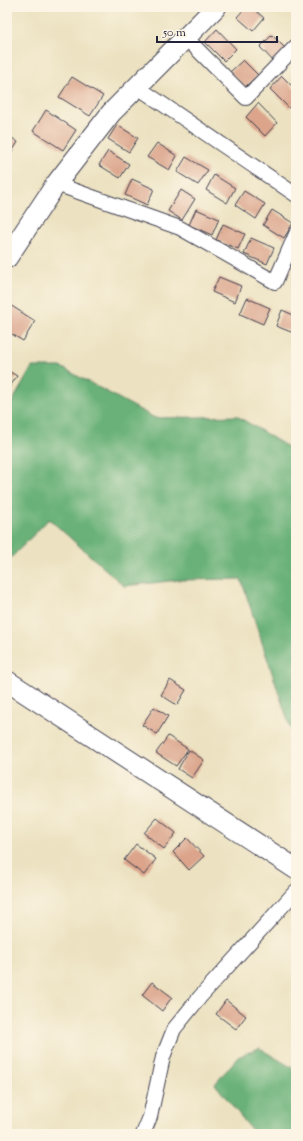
<svg xmlns="http://www.w3.org/2000/svg" width="303" height="1141" viewBox="0 0 303 1141" font-family="'Sorts Mill Goudy',serif">
<rect width="100%" height="100%" fill="#fcf5e5"/>
<filter id="ink" filterUnits="userSpaceOnUse"><feTurbulence type="fractalNoise" baseFrequency=".025" numOctaves="2"/><feDisplacementMap in="SourceGraphic" scale="8" xChannelSelector="R" yChannelSelector="G"/><feConvolveMatrix kernelMatrix="1 2 1 2 8 2 1 2 1" color-interpolation-filters="sRGB"/></filter>
<filter id="wash" filterUnits="userSpaceOnUse"><feTurbulence type="fractalNoise" baseFrequency=".012" numOctaves="4" result="noise"/><feDisplacementMap in="SourceGraphic" scale="16" xChannelSelector="R" yChannelSelector="G"/><feGaussianBlur stdDeviation="0.9" result="paint"/><feColorMatrix in="noise" values="0 0 0 0 0 0 0 0 0 0 0 0 0 0 0 0 0 1.4 0 .05"/><feComposite in="paint" operator="in"/></filter>
<g filter="url(#wash)">
<rect width="100%" height="100%" fill="#ece2c1"/>
<path fill="#69b178" stroke="#466a5a" d="M32,367H61L155,418L237,416L296,452V745L241,579L179,580L124,586L49,519L7,562V411Z
M259,1048L296,1070V1134H255L215,1084L238,1057Z"/>
<g id="blocks">
<path fill="#dba48b" d="M246,7H252L264,18L253,31L237,17Z
M217,29L236,49L224,61L205,42Z
M272,35L287,50L274,62L260,47Z
M243,60L258,75L245,87L230,72Z
M282,76L296,90V101L289,108L270,89Z
M72,77L103,96L90,116L59,97Z
M258,103L277,123L265,136L246,117Z
M46,110L76,130L63,150L33,131Z
M117,125L138,138L129,152L108,139Z
M7,135L18,142L7,160Z
M157,143L177,156L169,170L147,157Z
M108,151L129,164L120,178L99,165Z
M186,157L208,170L198,185L177,172Z
M214,175L235,188L227,203L206,190Z
M132,179L154,189L147,205L125,195Z
M181,190L195,199L182,220L168,211Z
M244,191L265,204L256,219L235,205Z
M196,209L219,219L212,235L189,225Z
M272,210L293,223L284,238L263,225Z
M223,224L245,234L238,249L216,240Z
M251,238L274,248L267,264L244,254Z
M296,274V285L292,283Z
M219,277L241,286L235,302L212,292Z
M247,298L270,308L263,324L240,314Z
M7,303L35,321L23,341L7,331Z
M282,310L296,316V334L276,326Z
M7,370L17,376L7,391Z
M170,680L186,690L177,705L161,695Z
M154,707L168,716L157,734L142,725Z
M168,736L188,749L176,766L156,753Z
M189,750L204,760L192,778L178,769Z
M157,818L176,833L164,849L144,833Z
M187,838L204,856L189,870L173,852Z
M136,844L156,859L144,875L124,860Z
M152,982L172,997L162,1011L142,995Z
M226,1000L246,1016L236,1029L216,1014Z"/>
</g>
</g>
<g filter="url(#ink)">
<use href="#blocks" fill-opacity="0" stroke="#403f4f" stroke-width="1"/>
<g fill="none" stroke-linecap="round" stroke-linejoin="round">
<defs>
<path id="street" d="M186,38L246,98L296,46
M136,86L296,195
M56,184L180,228L275,282L296,234
M143,1134L150,1117L163,1057L174,1029L200,997L296,891"/>
<path id="secondary" d="M7,258L56,184L111,113L216,7
M7,681L296,869"/>
</defs>
<use href="#street" stroke="#403f4f" stroke-width="16"/>
<use href="#secondary" stroke="#403f4f" stroke-width="22"/>
<use href="#street" stroke="#fff" stroke-width="14"/>
<use href="#secondary" stroke="#fff" stroke-width="20"/>
</g>
</g>
<rect width="303" height="1141" fill="none" stroke="#fcf5e5" stroke-width="24"/>
<path d="M157 36v6h120v-6" fill="none" stroke="#22223b" stroke-width="2"/>
<text x="163" y="36" font-size="12" fill="#22223b" stroke="#fcf5e5" stroke-width="3" paint-order="stroke">50 m</text>
</svg>
